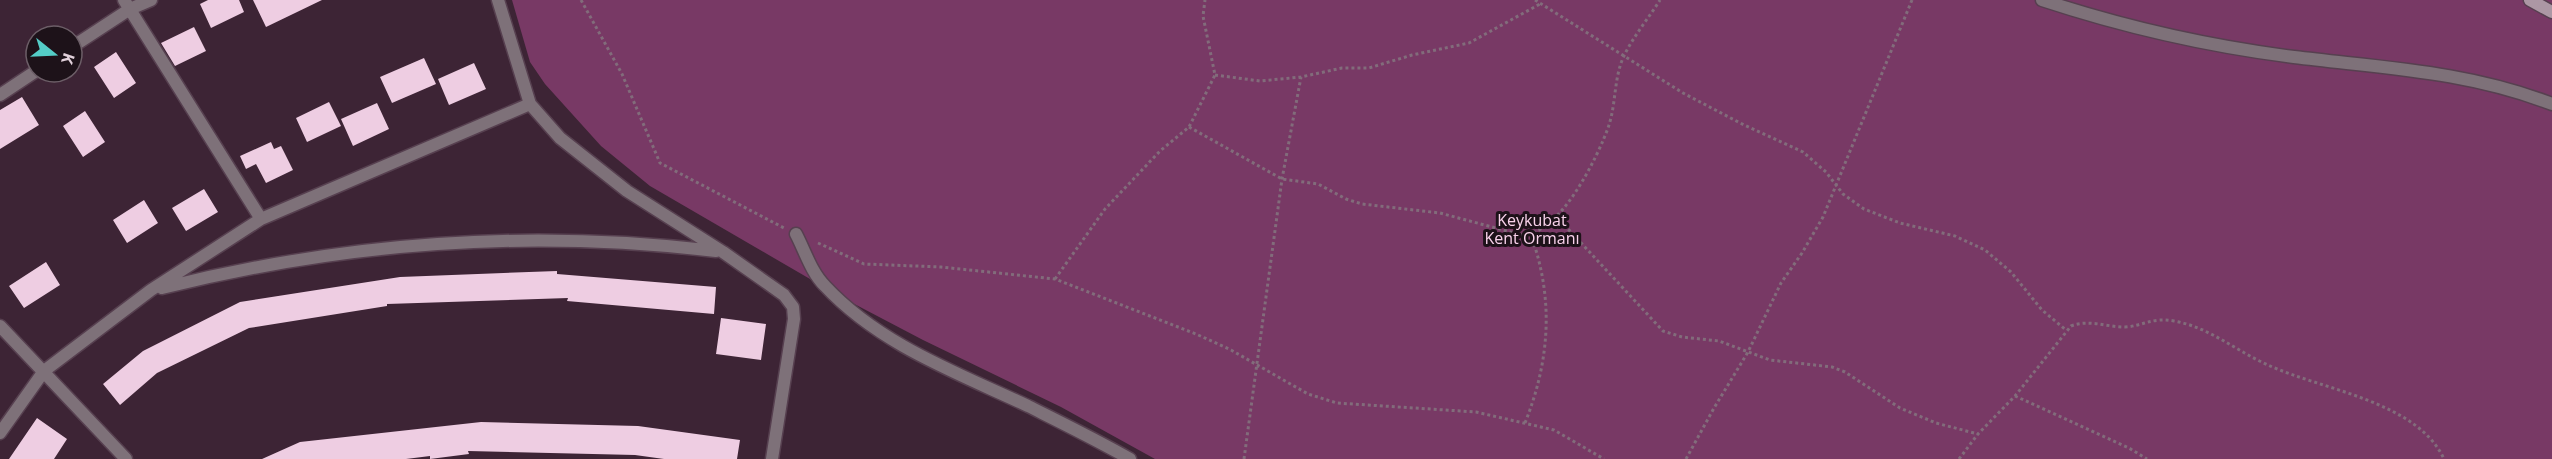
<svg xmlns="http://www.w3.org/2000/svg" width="2552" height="459" viewBox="0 0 2552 459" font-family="'Open Sans',sans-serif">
<rect width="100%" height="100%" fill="#3d2435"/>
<path fill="#783965" d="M512,0H2552V459H1155L1061,407L923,340L841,297L650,186L601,146L545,84L530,62Z"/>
<path fill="#eecde2" d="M208,0H239L244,12L211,28L200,4Z
M253,0H322L266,27Z
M194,27L206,51L175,66L161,43Z
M116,52L136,83L114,98L94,67Z
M424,58L436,84L392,103L380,77Z
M474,63L486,89L449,105L438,79Z
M22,97L39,125L0,149V110Z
M329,102L341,126L307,142L296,118Z
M377,103L389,129L353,146L341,119Z
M85,111L105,142L83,157L63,126Z
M271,142L274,149L281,146L293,170L266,183L256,164L246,169L240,156Z
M204,189L218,212L186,231L172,208Z
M144,200L158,223L127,243L113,220Z
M46,262L60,285L24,308L9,286Z
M557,271V274L716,287L714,314L567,301L568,298L387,304V306L249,328L157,373L120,405L103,384L143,351L240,302L400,277Z
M721,318L766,324L761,360L716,354Z
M37,418L67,439L54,459H9Z
M481,422L638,426L740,440L737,459H664L635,455L468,451L469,454L430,459V456L406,459H262L300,442Z"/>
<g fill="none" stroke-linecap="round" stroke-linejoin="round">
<defs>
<path id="street" d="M124,0L261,219
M498,0L530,104L560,138L627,191L723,252L784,295L793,307L794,319L772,459
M2042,0C2124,27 2207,46 2294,57C2383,68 2467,71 2552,104
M72,47L130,9L151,0
M0,95L36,71
M796,234C805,251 811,272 825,286C880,345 958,373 1028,406C1062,423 1097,440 1130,459
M162,288C347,242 527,229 716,251
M0,326L126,459
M0,433L44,371L151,290L261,219L530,104"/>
<path id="secondary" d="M2530,0L2552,12"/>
</defs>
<use href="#street" stroke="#574050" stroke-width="15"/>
<use href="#secondary" stroke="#574050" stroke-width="15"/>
<path stroke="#826c7b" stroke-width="3" stroke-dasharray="3 3" stroke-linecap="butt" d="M581,0L622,74L660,163L784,228
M1535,0L1683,93L1744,125L1803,152L1826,172L1843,194L1864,209L1900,223L1955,236L1985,250L2011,272L2042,310L2066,330
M1215,75L1260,81L1301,77L1342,68H1369L1412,55L1469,43L1540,4
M1189,127L1282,179L1318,184L1346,199L1362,204L1440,213L1518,234C1557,242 1599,155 1609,125C1616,103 1614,79 1623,58C1632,38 1648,19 1660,0
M1556,216L1663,331L1682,337L1719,341L1770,360L1832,367L1845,372L1900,408L1936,423L1978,434
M818,243L864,264L941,267L1055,279L1196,334L1231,350L1308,394L1337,403L1476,412L1554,430L1604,459
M1055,279L1105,209L1160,151L1189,127L1215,75L1203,16L1205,0
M2015,396L2129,448L2147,459
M1525,423C1550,360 1554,299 1531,235
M1244,459L1282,179L1301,77
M1686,459L1714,408L1748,352L1781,283L1802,253L1823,217L1912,0
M1959,459L1978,434L2015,396L2071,326C2089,319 2106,327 2125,327C2143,326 2152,317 2174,321C2209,327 2236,351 2268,365C2322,390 2417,401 2444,459"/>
<use href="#street" stroke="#7e7179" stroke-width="12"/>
<use href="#secondary" stroke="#ac97a4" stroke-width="12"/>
</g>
<g text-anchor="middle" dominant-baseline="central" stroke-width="6" stroke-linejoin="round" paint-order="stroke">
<g font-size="16" fill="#f9d2eb" stroke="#1d1219">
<text x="1532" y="220">Keykubat<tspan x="1532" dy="18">Kent Ormanı</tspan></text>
</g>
</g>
<g transform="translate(54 54) rotate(108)"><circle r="28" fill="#1d1219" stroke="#6c5e67" stroke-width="1.5"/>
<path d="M0-4.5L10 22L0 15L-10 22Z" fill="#54cdc7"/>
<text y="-9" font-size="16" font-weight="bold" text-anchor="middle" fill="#e2d1db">K</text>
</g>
</svg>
